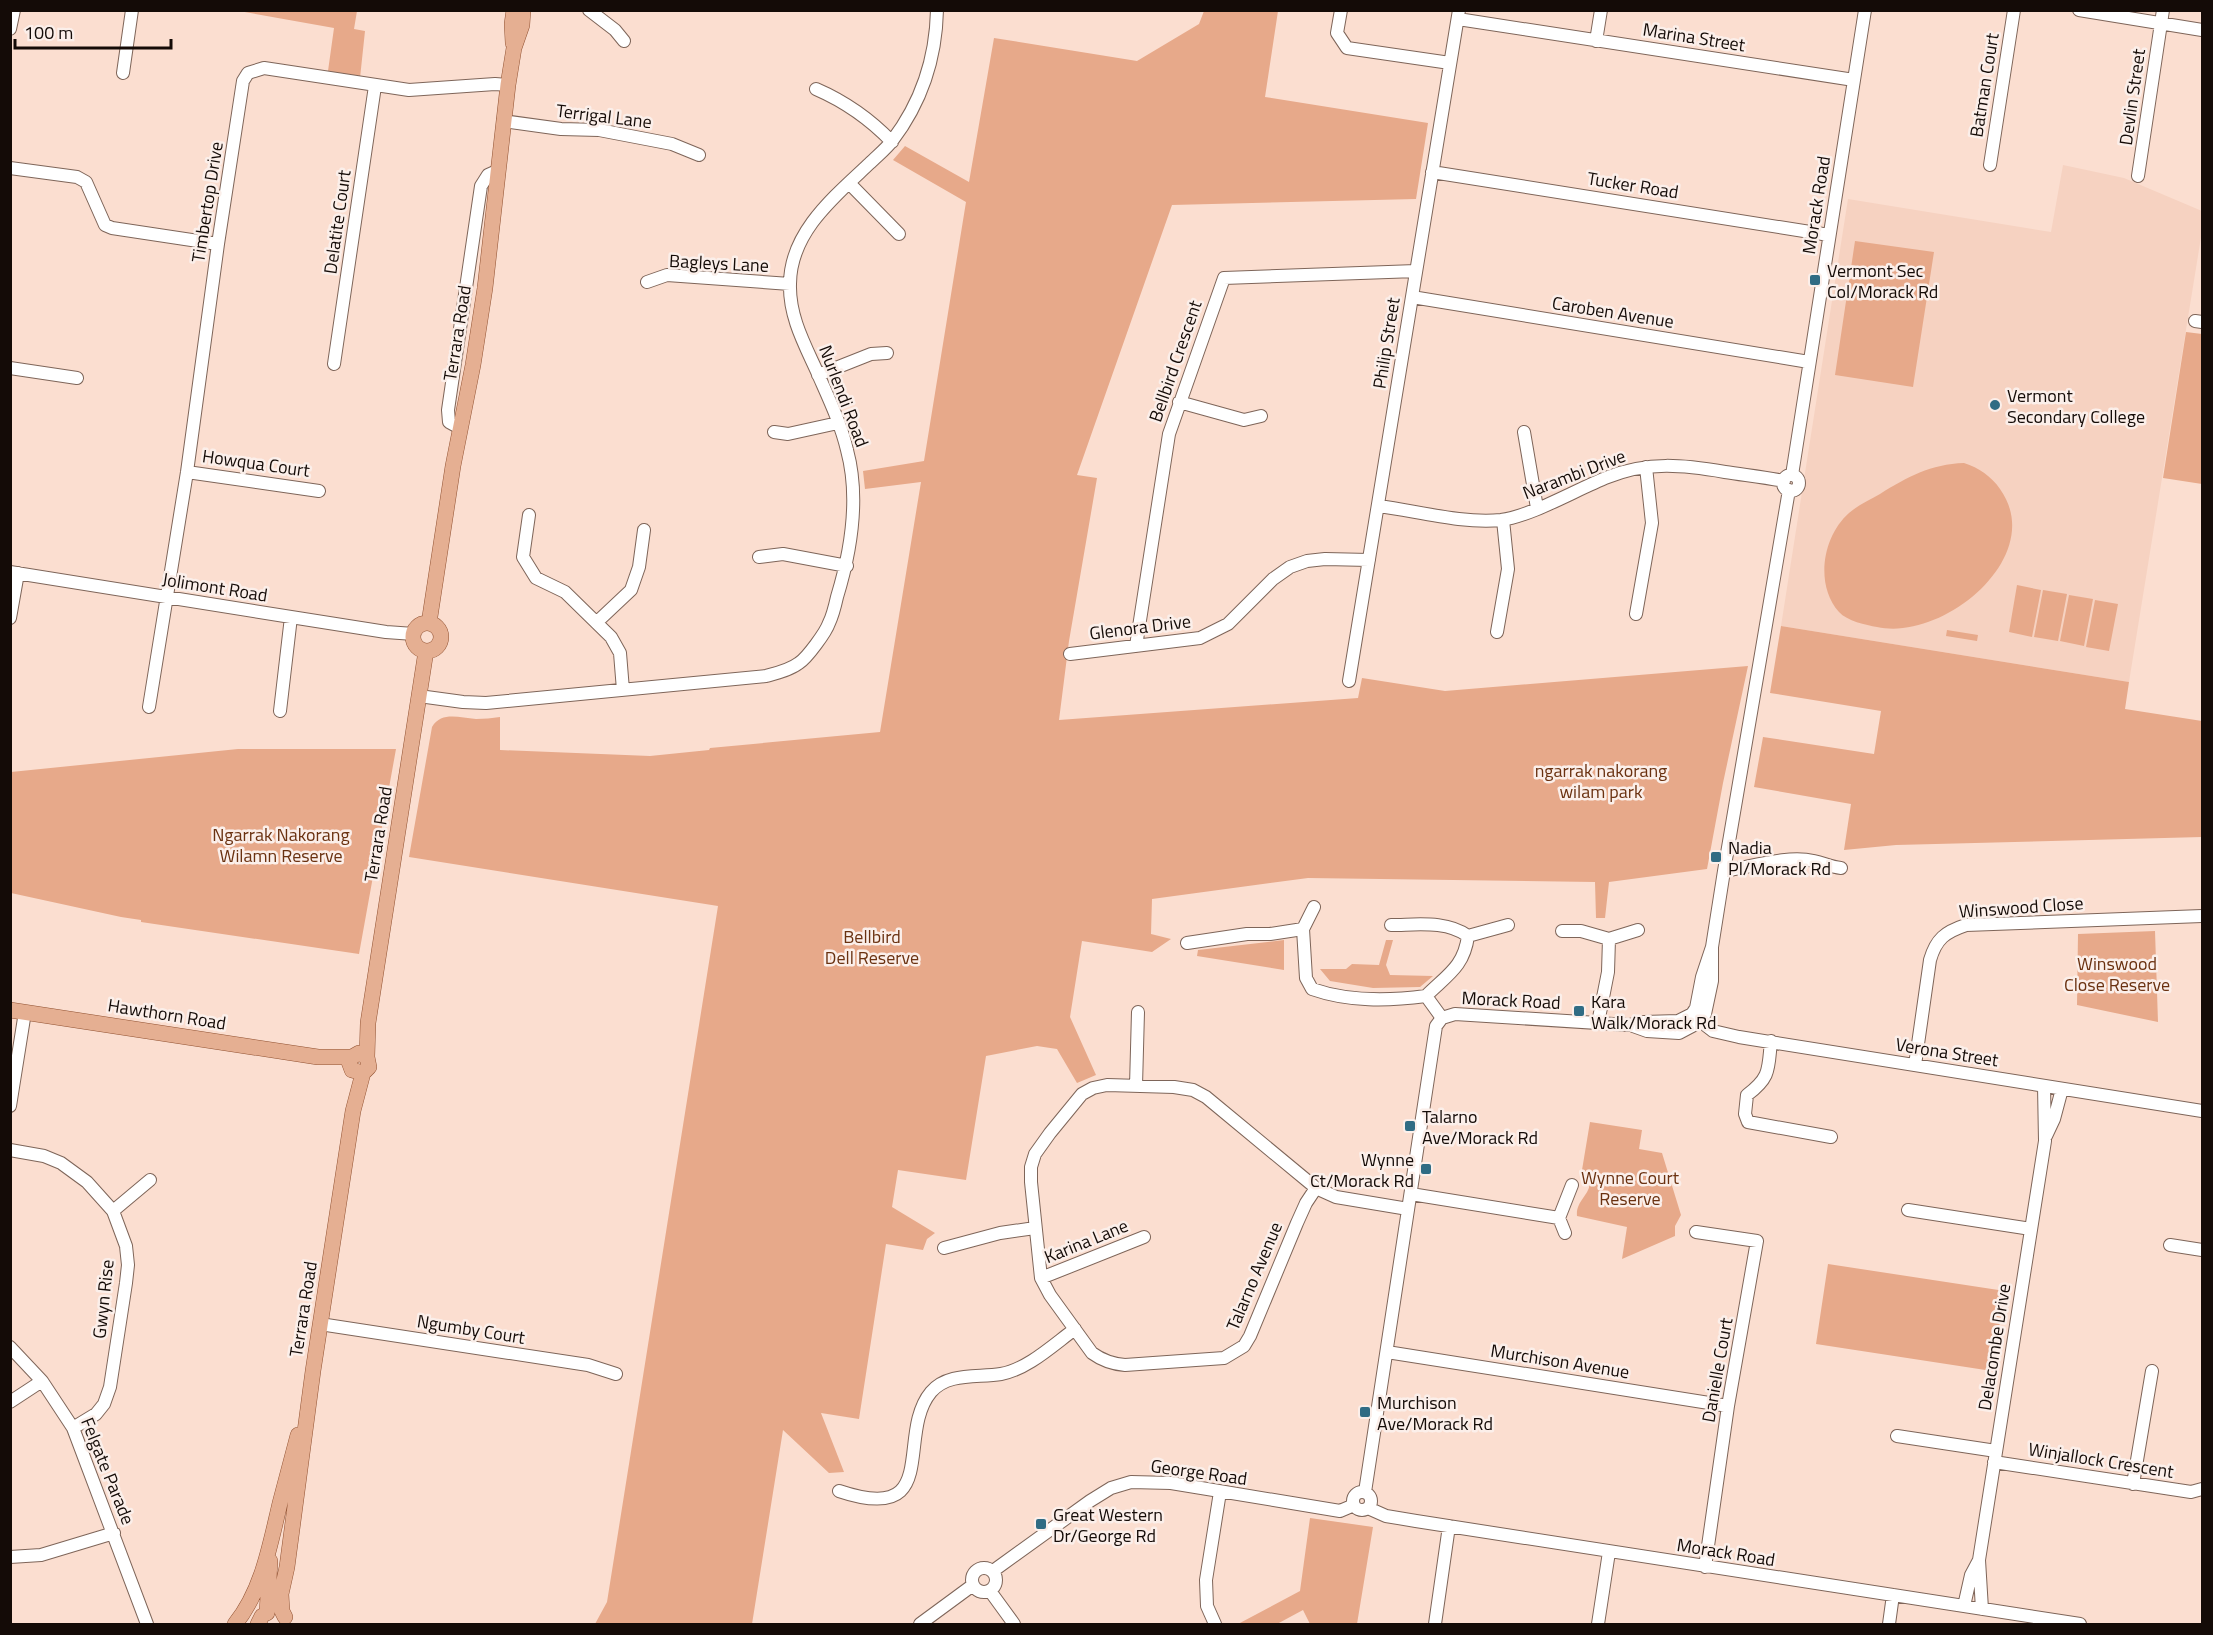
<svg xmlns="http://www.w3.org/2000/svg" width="2213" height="1635" viewBox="0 0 2213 1635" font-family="'Titillium Web',sans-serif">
<rect width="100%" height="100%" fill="#fbded0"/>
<path fill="#f6d2c1" d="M2063,165L2124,178L2202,211V231L2129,682L1781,626L1848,199L2051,232Z"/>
<path fill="#e7a98a" d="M239,11H357L354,29L365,31L360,78L328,71L334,28Z
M1204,11H1278L1265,97L1428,123L1416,199L1172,205L1077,475L1097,478L1069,641L1059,720L1358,698L1362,678L1445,691L1748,666L1723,783L1707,869L1609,882L1605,918H1596L1595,882L1308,878L1152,899L1151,934L1171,939L1152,952L1082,941L1070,1017L1096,1075L1077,1083L1057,1049L1037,1046L986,1056L966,1180L898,1170L892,1207L935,1233L927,1239L923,1250L886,1244L859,1419L821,1413L844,1472L829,1473L783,1430L752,1624H595L607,1602L718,906L409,857L432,727C442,711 459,718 476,719C484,719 492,718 500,717V750L650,756L709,750L710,748L880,732L921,482L865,489L863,471L924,461L966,202L893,160L905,146L969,182L994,38L1137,61L1199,24Z
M1855,241L1934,252L1913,387L1835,375Z
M2186,332L2202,334V484L2163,478Z
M1964,463C1979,468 1991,476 2000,489C2048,556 1943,642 1877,627C1866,625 1847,621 1839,612C1815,585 1822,537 1849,513C1858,505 1870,500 1880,494C1907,477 1931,464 1964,463Z
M2017,585L2041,590L2032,637L2009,632Z
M2043,590L2067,594L2058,641L2034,637Z
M2069,595L2093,599L2084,646L2060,641Z
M2095,600L2118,604L2109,651L2086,647Z
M1781,626L2129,682L2125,709L2202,721V837L1896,845L1844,850L1851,804L1754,787L1763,737L1874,754L1881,711L1770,693Z
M1947,630L1978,635L1977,641L1946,636Z
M238,749H396L359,954L141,922V920L121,917L11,893V772Z
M2155,931L2158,1022L2077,1005L2078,934Z
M1284,940V970L1197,956L1198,950Z
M1386,940H1393L1386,965L1390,975L1433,976L1420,987L1373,988L1330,981L1320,969H1346L1352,964L1379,965Z
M1590,1122L1642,1130L1639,1149L1662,1153L1681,1215L1675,1226V1236L1622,1259L1627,1227L1577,1216C1575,1196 1602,1191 1582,1170Z
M1828,1264L2005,1291L1992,1371L1816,1344Z
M1310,1518L1373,1527L1357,1624H1310L1303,1610L1277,1624H1238L1300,1591Z"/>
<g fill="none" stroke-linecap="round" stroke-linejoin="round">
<defs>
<path id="minor" d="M589,10L615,30L624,41
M1341,10L1337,33L1347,48L1450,63
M2079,10L2202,30
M1458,19L1854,80
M10,29L14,10
M1596,41L1601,10
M123,73L132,10
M816,89C846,102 869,118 892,142
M503,121L561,129L599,130L672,144L699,155
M1990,165L2014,10
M10,168L77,177L86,182L105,225L112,228L218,244
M1432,172L1829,235
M2138,176L2163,10
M849,183L899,234
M647,282L667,275L790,284
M1412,297L1809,362
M2195,321L2202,322
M334,364L375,86
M10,368L77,378
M818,375L871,354L887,353
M1179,402L1244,420L1261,416
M460,428L449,422L448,410L481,186L488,175L497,171
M774,432L788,434L838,423
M1524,432L1537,508
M187,472L319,491
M1792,475L1865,10
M1783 483a8 8 0 1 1 16 0a8 8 0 1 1-16 0Z
M1379,506C1417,511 1463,524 1501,520C1532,516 1577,489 1608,477C1649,461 1683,465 1725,472C1744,475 1764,477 1784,481
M529,515L523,557L536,578L565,592L611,637L620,653L623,690
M759,557L783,554L847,566
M10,572L291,617L386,632L414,634
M1636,614L1652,523L1646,467
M10,618L18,573
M597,622L631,590L639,567L644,530
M1497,632L1508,569L1503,520
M1136,646L1169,434L1224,278L1416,271
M1070,654L1200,638L1228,624L1273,579L1290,567L1307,561L1325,559L1369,560
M1349,681L1459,10
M419,696L463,702L486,703L766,676C777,673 790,670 799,663C807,658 826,632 829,623C833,615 835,606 837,597C851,551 860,498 847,450C841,424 829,399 818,374C805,345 789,317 790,284C790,232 835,196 870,163C877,156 886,149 892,141C921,103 936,58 937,10
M149,707L187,472L218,244L243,81L248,73L264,68L409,90L495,84L508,85
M280,711L291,617
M1724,871C1752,867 1786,855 1814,861C1824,863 1830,867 1841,868
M1391,925C1416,925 1446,920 1468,936C1464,967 1447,975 1426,996
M1303,929L1314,907
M1562,931H1581L1609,939L1638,930
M1468,936L1508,925
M1187,943L1247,934H1270L1303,929L1306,978L1312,989C1349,1002 1388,1001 1426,996L1442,1018
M1695,1017L1713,1031L1739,1037L2202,1111
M1598,1023L1608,972L1609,939
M1633,1026L1647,1031L1679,1033L1696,1024L1705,1014L1712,981V947L1724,871L1789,490
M1771,1041C1768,1069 1771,1077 1747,1095L1745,1114L1748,1122L1831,1137
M1915,1065L1930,960C1936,939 1945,932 1966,925L2202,916
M1136,1086L1138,1012
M10,1106L25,1012
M2046,1136L2054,1119L2062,1089
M10,1150L44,1156L61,1163L87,1182L113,1211L126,1246L128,1265L126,1283L110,1387L104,1404L96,1414L73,1428
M1316,1188L1306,1203L1297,1223L1250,1336L1244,1346L1224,1358L1125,1365C1112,1364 1103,1361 1092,1353L1050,1295L1041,1278L1031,1182V1167L1035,1154L1050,1133L1082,1094L1093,1088L1107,1085L1174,1087L1193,1090L1206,1097L1316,1188L1336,1197L1408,1209
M1411,1194L1559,1218L1572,1185
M1908,1210L2031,1229
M113,1211L150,1180
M1559,1218L1565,1233
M1696,1232L1757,1241L1728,1406L1705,1567
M2170,1245L2202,1250
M944,1248L1000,1233L1035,1228
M1041,1278L1144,1237
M320,1324L588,1365L616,1374
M10,1347L42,1381L73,1428L147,1624
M1387,1352L1728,1406
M10,1402L42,1381
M1897,1436L1996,1451
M1994,1462L2191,1492L2202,1489
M2133,1484L2152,1371
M839,1491C943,1526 895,1435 931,1392C948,1372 978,1378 1001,1374C1028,1369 1053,1345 1075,1329
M1353 1501a9 9 0 1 1 18 0a9 9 0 1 1-18 0Z
M1365,1492L1436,1026L1442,1018L1455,1014L1629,1025L1644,1022L1678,1021L1692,1014L1696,1008L1702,977L1712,947
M1368,1508L1386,1516L1416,1521L2080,1624
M10,1557L41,1555L114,1533
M972 1580a12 12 0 1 1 24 0a12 12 0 1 1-24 0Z
M993,1571L1090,1501L1111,1488L1131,1482L1171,1483L1340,1511L1354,1505
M990,1591L1014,1624
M1964,1606L1971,1575L1979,1560
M1982,1609L1979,1560L2045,1141L2044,1086
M920,1624L973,1585
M1215,1624L1207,1606L1206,1580L1220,1492
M1435,1624L1449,1526
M1598,1624L1609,1552
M1889,1624L1893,1595"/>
<path id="major" d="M513,43L512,24L514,10
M413 637a14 14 0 1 1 28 0a14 14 0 1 1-28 0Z
M429,623L453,466L473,365L485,288L508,85L514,48L522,25L523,10
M10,1010L318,1057H352
M367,1057L359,1053L352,1057L349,1062L352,1070L363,1073L369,1067L367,1057L368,1023L426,651
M267,1613L270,1561
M285,1617L282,1611L281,1594L287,1567L313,1371L353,1111L363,1073
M235,1624C262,1591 270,1545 280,1503C286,1480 292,1458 298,1435
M258,1624L262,1616"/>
</defs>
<use href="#minor" stroke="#7e6559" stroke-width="14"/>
<use href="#major" stroke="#915232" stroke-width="16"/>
<use href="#minor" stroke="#fff" stroke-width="12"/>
<use href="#major" stroke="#e5af92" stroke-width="15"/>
</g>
<g fill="#306c84" stroke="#fbefea" stroke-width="2">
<rect x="1809" y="274" width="12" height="12" rx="3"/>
<circle cx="1995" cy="405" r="6"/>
<rect x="1710" y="851" width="12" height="12" rx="3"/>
<rect x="1573" y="1005" width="12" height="12" rx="3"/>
<rect x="1404" y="1120" width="12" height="12" rx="3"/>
<rect x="1420" y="1163" width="12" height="12" rx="3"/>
<rect x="1359" y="1406" width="12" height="12" rx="3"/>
<rect x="1035" y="1518" width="12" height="12" rx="3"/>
</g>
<g text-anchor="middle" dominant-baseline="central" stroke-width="5" stroke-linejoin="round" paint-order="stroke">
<g font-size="18" fill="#140b07" stroke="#fbefea">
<text transform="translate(1694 37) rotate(9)">Marina Street</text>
<text transform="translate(1984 85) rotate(-81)">Batman Court</text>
<text transform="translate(2132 97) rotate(-82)">Devlin Street</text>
<text transform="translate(604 116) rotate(7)">Terrigal Lane</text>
<text transform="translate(1633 185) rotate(9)">Tucker Road</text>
<text transform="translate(207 202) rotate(-81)">Timbertop Drive</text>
<text transform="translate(1816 205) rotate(-81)">Morack Road</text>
<text transform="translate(337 222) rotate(-82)">Delatite Court</text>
<text transform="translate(719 263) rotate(3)">Bagleys Lane</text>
<text transform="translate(1613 312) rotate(9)">Caroben Avenue</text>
<text transform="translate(457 333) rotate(-81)">Terrara Road</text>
<text transform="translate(1386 343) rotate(-81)">Philip Street</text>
<text transform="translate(1175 361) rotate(-71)">Bellbird Crescent</text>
<text transform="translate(844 396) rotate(69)">Nurlendi Road</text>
<text transform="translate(256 463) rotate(8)">Howqua Court</text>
<text transform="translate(1574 474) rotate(-21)">Narambi Drive</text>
<text transform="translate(215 587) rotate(9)">Jolimont Road</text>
<text transform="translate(1140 627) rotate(-7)">Glenora Drive</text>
<text transform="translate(378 834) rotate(-81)">Terrara Road</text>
<text transform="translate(2021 907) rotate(-4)">Winswood Close</text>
<text transform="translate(1511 1000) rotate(3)">Morack Road</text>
<text transform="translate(167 1014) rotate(9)">Hawthorn Road</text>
<text transform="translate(1947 1052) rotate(9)">Verona Street</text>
<text transform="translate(1086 1241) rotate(-22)">Karina Lane</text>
<text transform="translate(1254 1276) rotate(-67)">Talarno Avenue</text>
<text transform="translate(103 1299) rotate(-84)">Gwyn Rise</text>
<text transform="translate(303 1309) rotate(-81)">Terrara Road</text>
<text transform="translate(471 1329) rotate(9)">Ngumby Court</text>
<text transform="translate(1994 1347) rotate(-81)">Delacombe Drive</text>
<text transform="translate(1560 1361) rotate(9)">Murchison Avenue</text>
<text transform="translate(1717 1370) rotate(-80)">Danielle Court</text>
<text transform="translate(2101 1460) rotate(9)">Winjallock Crescent</text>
<text transform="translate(108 1471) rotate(68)">Felgate Parade</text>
<text transform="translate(1199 1472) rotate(8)">George Road</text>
<text transform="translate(1726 1552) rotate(9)">Morack Road</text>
</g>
<g font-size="18" fill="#140b07" stroke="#fbefea" text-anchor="start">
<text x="1827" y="270">Vermont Sec<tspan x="1827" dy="21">Col/Morack Rd</tspan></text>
<text x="2007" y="395">Vermont<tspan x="2007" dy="21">Secondary College</tspan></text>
<text x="1728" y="847">Nadia<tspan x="1728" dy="21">Pl/Morack Rd</tspan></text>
<text x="1591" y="1001">Kara<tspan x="1591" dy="21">Walk/Morack Rd</tspan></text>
<text x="1422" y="1116">Talarno<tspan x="1422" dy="21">Ave/Morack Rd</tspan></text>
<text x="1414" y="1159" text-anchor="end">Wynne<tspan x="1414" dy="21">Ct/Morack Rd</tspan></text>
<text x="1377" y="1402">Murchison<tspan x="1377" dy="21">Ave/Morack Rd</tspan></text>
<text x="1053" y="1514">Great Western<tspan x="1053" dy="21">Dr/George Rd</tspan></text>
</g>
<g font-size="18" fill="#6a3110" stroke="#fbefea">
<text x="1601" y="770">ngarrak nakorang<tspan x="1601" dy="21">wilam park</tspan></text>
<text x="281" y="834">Ngarrak Nakorang<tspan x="281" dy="21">Wilamn Reserve</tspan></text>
<text x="872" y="936">Bellbird<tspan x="872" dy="21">Dell Reserve</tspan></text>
<text x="2117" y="963">Winswood<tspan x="2117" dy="21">Close Reserve</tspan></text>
<text x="1630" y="1177">Wynne Court<tspan x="1630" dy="21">Reserve</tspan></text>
</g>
</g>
<rect width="2213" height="1635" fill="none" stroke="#140b07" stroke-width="24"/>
<path d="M15 39v9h156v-9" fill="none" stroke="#140b07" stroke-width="3"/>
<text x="24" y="39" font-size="18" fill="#140b07" stroke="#fbefea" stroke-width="4.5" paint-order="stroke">100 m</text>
</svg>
